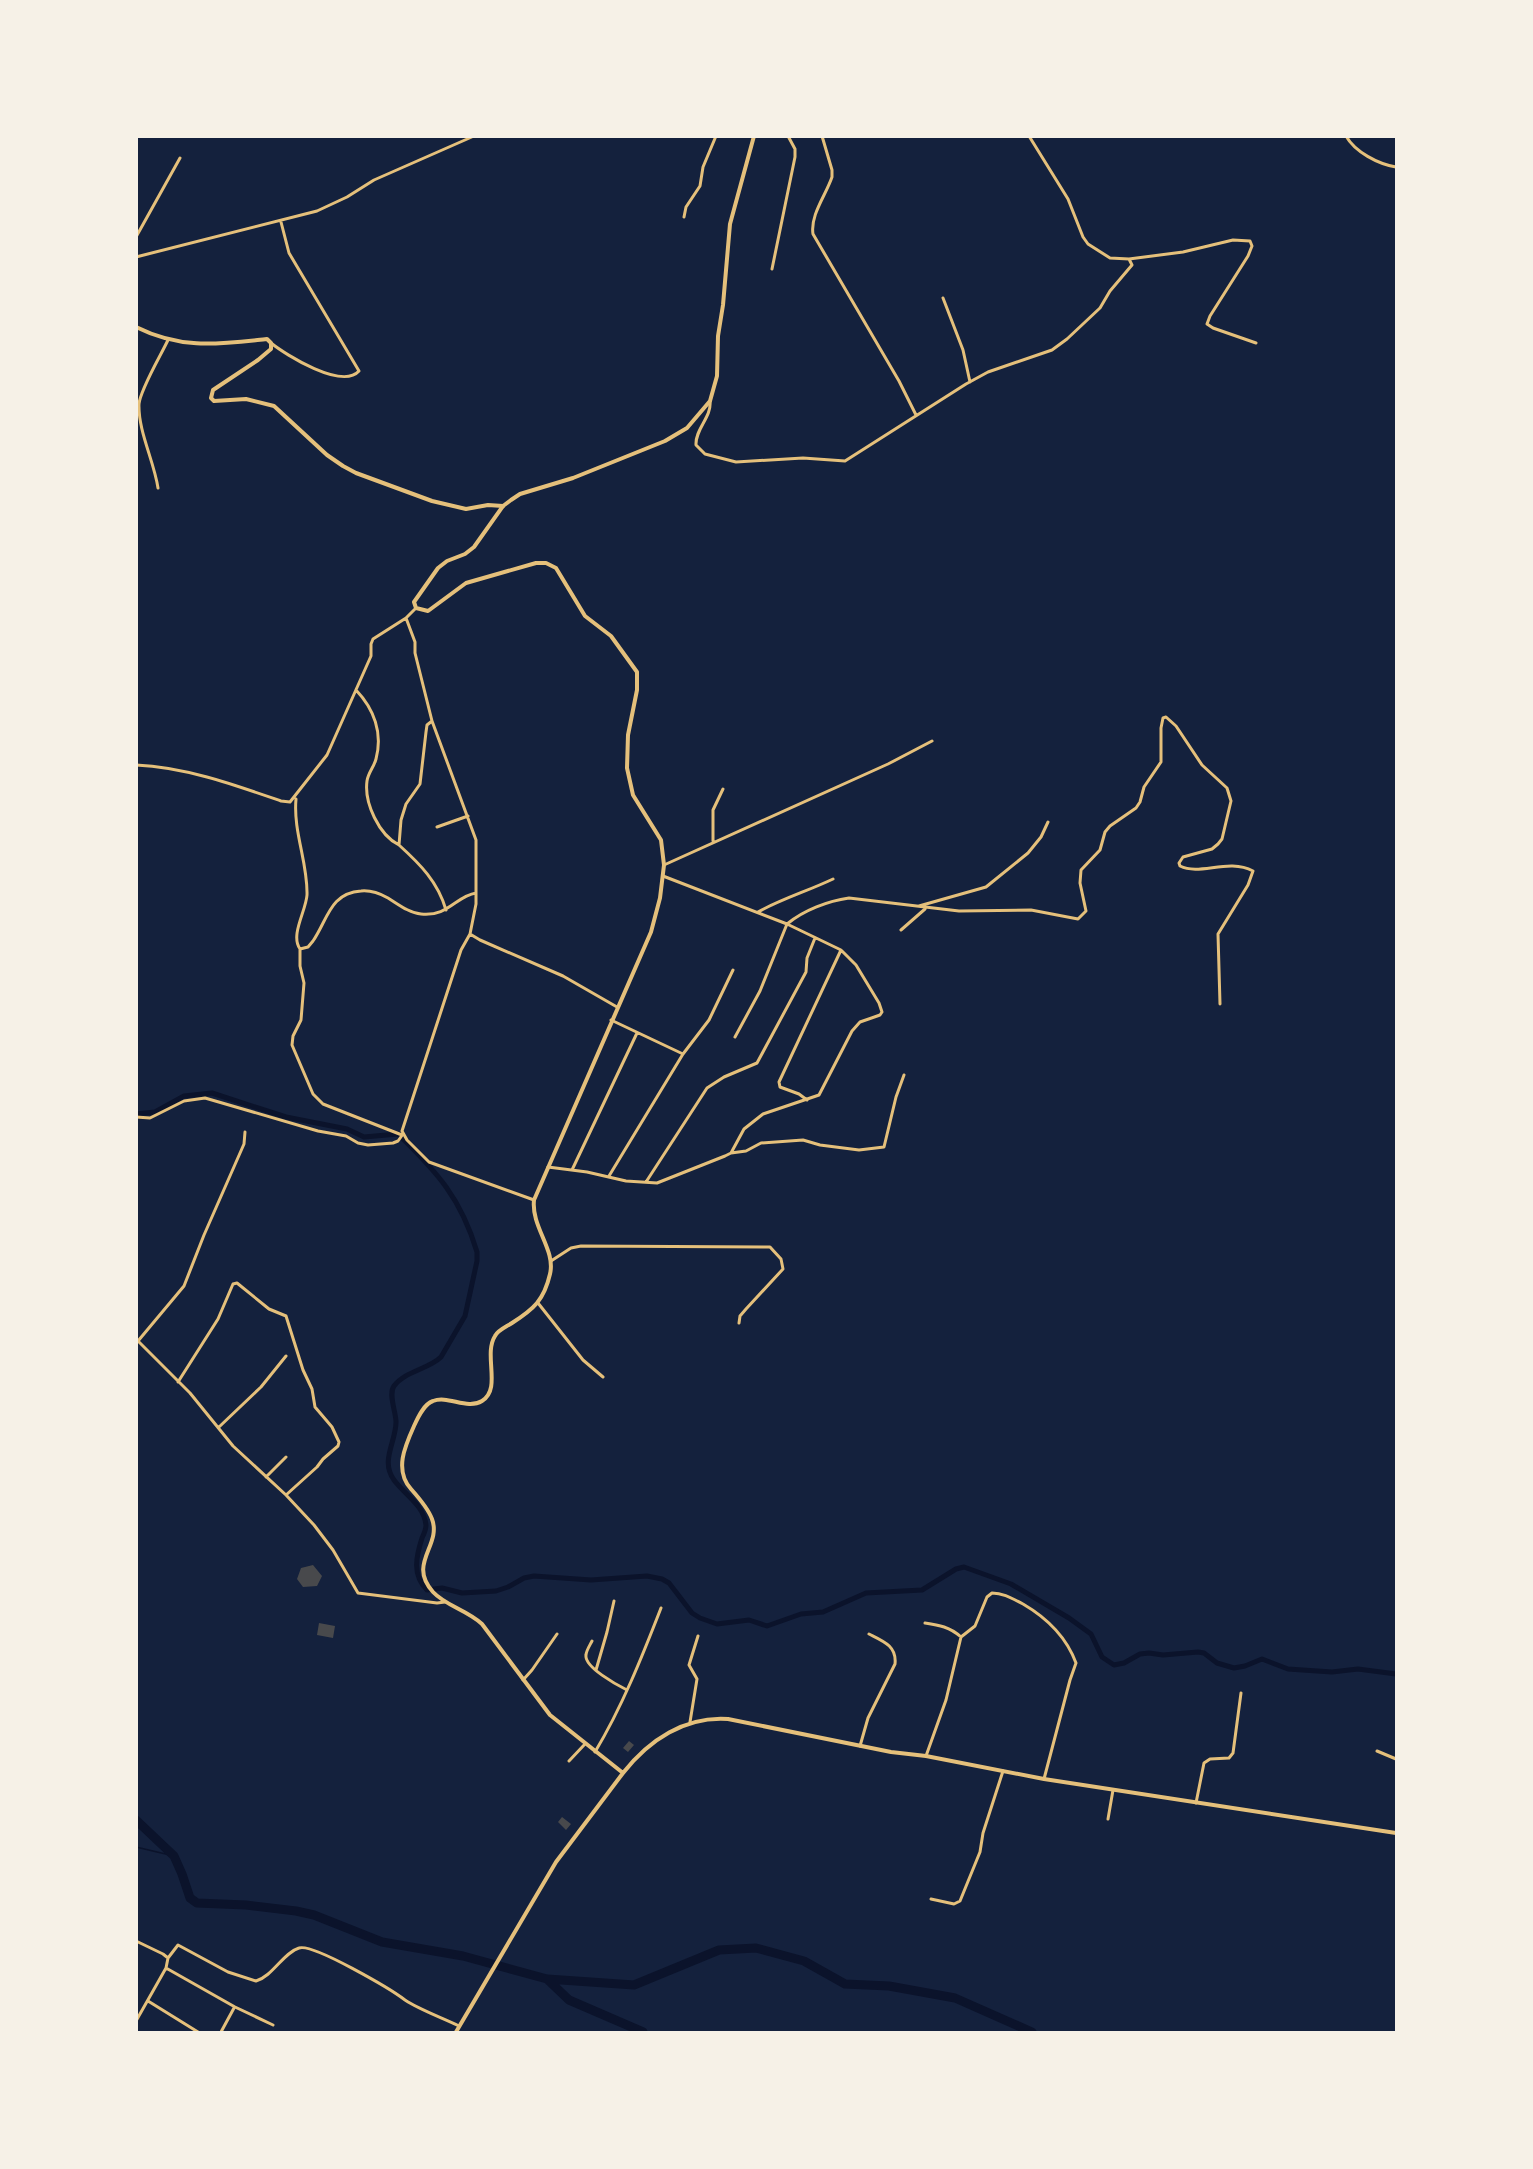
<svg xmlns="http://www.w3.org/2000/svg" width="1533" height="2169" viewBox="0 0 1533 2169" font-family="Figtree,sans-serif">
<rect width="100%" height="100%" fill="#14213d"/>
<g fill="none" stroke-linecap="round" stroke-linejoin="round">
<path stroke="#0b132b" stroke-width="1.5" d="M136,1847L174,1856"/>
<path stroke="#0b132b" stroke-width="5" d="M136,1114L155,1112L184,1096L212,1093L286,1117L347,1129L364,1137L398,1134C437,1172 461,1198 477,1252V1261L465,1316L441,1357C429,1369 405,1371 394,1386C388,1394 396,1412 396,1422C396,1442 380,1461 394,1480C404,1494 424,1505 426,1525C426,1529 424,1534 422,1538C416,1557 412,1575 427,1590L442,1588L462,1593L496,1591L508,1587L524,1578L534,1576L591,1580L647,1576L662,1579L669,1583L692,1613L700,1618L717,1624L749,1620L767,1626L801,1614L823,1612L866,1593L922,1590L956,1569L964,1567L1011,1584L1069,1618L1091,1634L1102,1657L1114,1665L1124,1663L1140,1654L1149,1653L1163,1655L1198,1652L1204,1653L1217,1663L1234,1668L1245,1666L1262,1659L1288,1669L1332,1672L1358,1669L1396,1674"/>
<path stroke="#0b132b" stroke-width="9" d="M136,1820L174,1856L182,1874L190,1898L197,1903L246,1905L296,1911L314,1915L382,1942L463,1956L547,1979L634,1985L719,1950L756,1948L804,1961L845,1984L889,1986L955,1998L1032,2032
M547,1979L569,2000L643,2032"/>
</g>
<path fill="#48494c" d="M313,1565L322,1576L317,1586L303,1587L297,1579L301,1568Z
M319,1623L335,1626L333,1638L317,1635Z
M629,1741L634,1745L628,1752L623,1748Z
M562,1817L571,1824L566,1830L558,1822Z"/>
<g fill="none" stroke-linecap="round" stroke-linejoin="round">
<path stroke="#e5c07b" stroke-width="3" d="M822,136L832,170V177C826,195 810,215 813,234L899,381L916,415
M1346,136C1355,152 1378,164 1396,167
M684,217L686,207L700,186L703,167L716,136
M136,237L180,158
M136,257L317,211L347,197L374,180L474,136
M1129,259L1183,252L1233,240L1250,241L1252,246L1248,256L1210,316L1207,324L1213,328L1256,343
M772,269L795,157V149L788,136
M943,298L963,350L970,382
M271,343C286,355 342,390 359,371L289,253L281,222
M710,401C712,417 695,429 696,445L705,454L736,462L803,458L845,461L966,384L988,372L1052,350L1067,339L1100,308L1110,291L1132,265L1129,259L1110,258L1088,244L1083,237L1068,199L1029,136
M158,488C154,461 138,431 139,404C140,390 161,355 168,340
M406,618L415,642V653L432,721L427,725L426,732L420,784L406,804L401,820L399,845C420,864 438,882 446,910
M356,690C374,709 383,733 376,759C374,767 368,773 367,781C364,803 379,835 399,845
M432,721L476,840V904L470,934L461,950L402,1131L407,1140L429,1162L534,1200
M136,765C185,767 235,785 281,801L290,802L327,755L371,656V644L373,639L406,618L416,608
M296,799C293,832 308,863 307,895C306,911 290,935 300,949L308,947L313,941C328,919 330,893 361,891C371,890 379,893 388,898C398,904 409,913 421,914C448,917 456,896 476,893
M437,827L468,816
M713,841V810L723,789
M664,865L888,764L932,741
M919,906L986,887L1028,853L1041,837L1048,822
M758,912C781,899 808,891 833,879
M901,930L925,909
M470,934L480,940L563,976L617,1007
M300,949V966L304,983L301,1020L293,1036L292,1045L313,1094L323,1104L402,1135
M735,1037L760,991L787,924C804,910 828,901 849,898L959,911L1031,910L1078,919L1086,911L1080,883L1081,870L1100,850L1105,832L1110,826L1136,808L1140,802L1144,787L1161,762V728L1163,718L1166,717L1176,726L1202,765L1227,788L1231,801L1222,839L1218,844L1212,849L1183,857L1179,863L1180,866C1200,876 1228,858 1253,871L1248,885L1218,934L1220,1004
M683,1054L709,1020L733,970
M807,1100L799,1094L780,1087L779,1082L841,950
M136,1117L150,1118L184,1101L205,1098L318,1131L346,1136L358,1143L368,1145L393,1143L398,1141L403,1134
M731,1153L746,1151L761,1143L803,1140L820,1145L859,1150L884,1147L896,1097L904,1075
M548,1167L587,1172L626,1181L657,1183L725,1156L731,1153L744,1129L763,1114L819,1095L852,1031L860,1022L880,1015L882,1012L879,1003L856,965L841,950L787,924L663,876
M572,1170L637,1033
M609,1176L683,1054L611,1020
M646,1182L707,1088L724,1077L757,1063L806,972L807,958L815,938
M551,1261L571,1248L581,1246L770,1247L781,1259L783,1269L746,1309L740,1316L739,1323
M538,1303L583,1360L603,1377
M136,1339L190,1393L233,1446L286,1495L314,1525L333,1550L358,1593L437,1603L445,1602
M138,1341L184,1286L204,1235L244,1144L245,1132
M178,1382L218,1319L233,1284L237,1283L269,1309L286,1316L303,1370L312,1389L315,1407L332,1427L339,1442L338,1446L323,1459L317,1467L286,1495
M219,1427L261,1387L286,1356
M266,1477L286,1457
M925,1623C939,1625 950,1627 961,1637
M592,1641C590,1645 586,1651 586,1655C584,1667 617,1685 627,1690
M596,1670L607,1632L614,1601
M523,1680L532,1670L557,1634
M690,1722L697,1679L689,1665L698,1636
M860,1746L868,1718L895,1664C897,1646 883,1641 869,1634
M1377,1751L1396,1759
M595,1752C622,1707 642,1657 661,1608
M926,1756L946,1700L961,1637L975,1626L987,1597L992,1593C1004,1593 1013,1599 1023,1604C1047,1618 1066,1636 1076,1663L1070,1680L1044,1779
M569,1761L585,1744
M1196,1803L1204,1763L1210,1759L1229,1758L1233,1753L1241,1693
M1108,1819L1113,1790
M931,1899L954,1904L960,1901L980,1852L983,1833L1003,1771
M136,1941L163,1954L168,1958
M166,1968L235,2007L273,2025
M148,2001L198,2032
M136,2021L166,1968L168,1958L178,1945L228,1972L256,1981C273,1976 283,1953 299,1948C313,1943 392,1990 405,2000C420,2010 443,2018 459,2026
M221,2032L234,2008"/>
<path stroke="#e5c07b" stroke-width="4" d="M136,327C182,350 219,344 267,339L271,343V349L258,360L213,390L211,398L214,401L246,399L274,406L327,455L343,466L356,473L432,501L466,509L488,505L503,506"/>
<path stroke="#e5c07b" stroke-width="4" d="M623,1773L550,1715L482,1624C467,1610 446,1606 433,1592C407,1563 442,1546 432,1519C428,1508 419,1498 411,1489C394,1470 405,1446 414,1426C418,1417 424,1404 433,1401C448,1395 467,1410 482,1401C502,1389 483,1355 495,1336C498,1330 506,1327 512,1323C534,1309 544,1300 550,1274C556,1250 531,1227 534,1200L651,932L660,898L664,865L661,840L633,795L627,768L628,735L637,690V672L611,636L585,616L556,568L546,563H536L466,583L428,611L416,608L414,602L438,568L447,561L465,554L474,547L503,506L511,500L520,494L573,478L665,441L687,428L710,401L717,376L718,336L723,305L730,224L754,136
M456,2032L556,1862L623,1773C649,1740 685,1716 728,1719L891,1752L926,1756L1044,1779L1396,1833"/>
</g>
<rect width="1533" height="2169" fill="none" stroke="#f6f1e7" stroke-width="276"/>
</svg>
